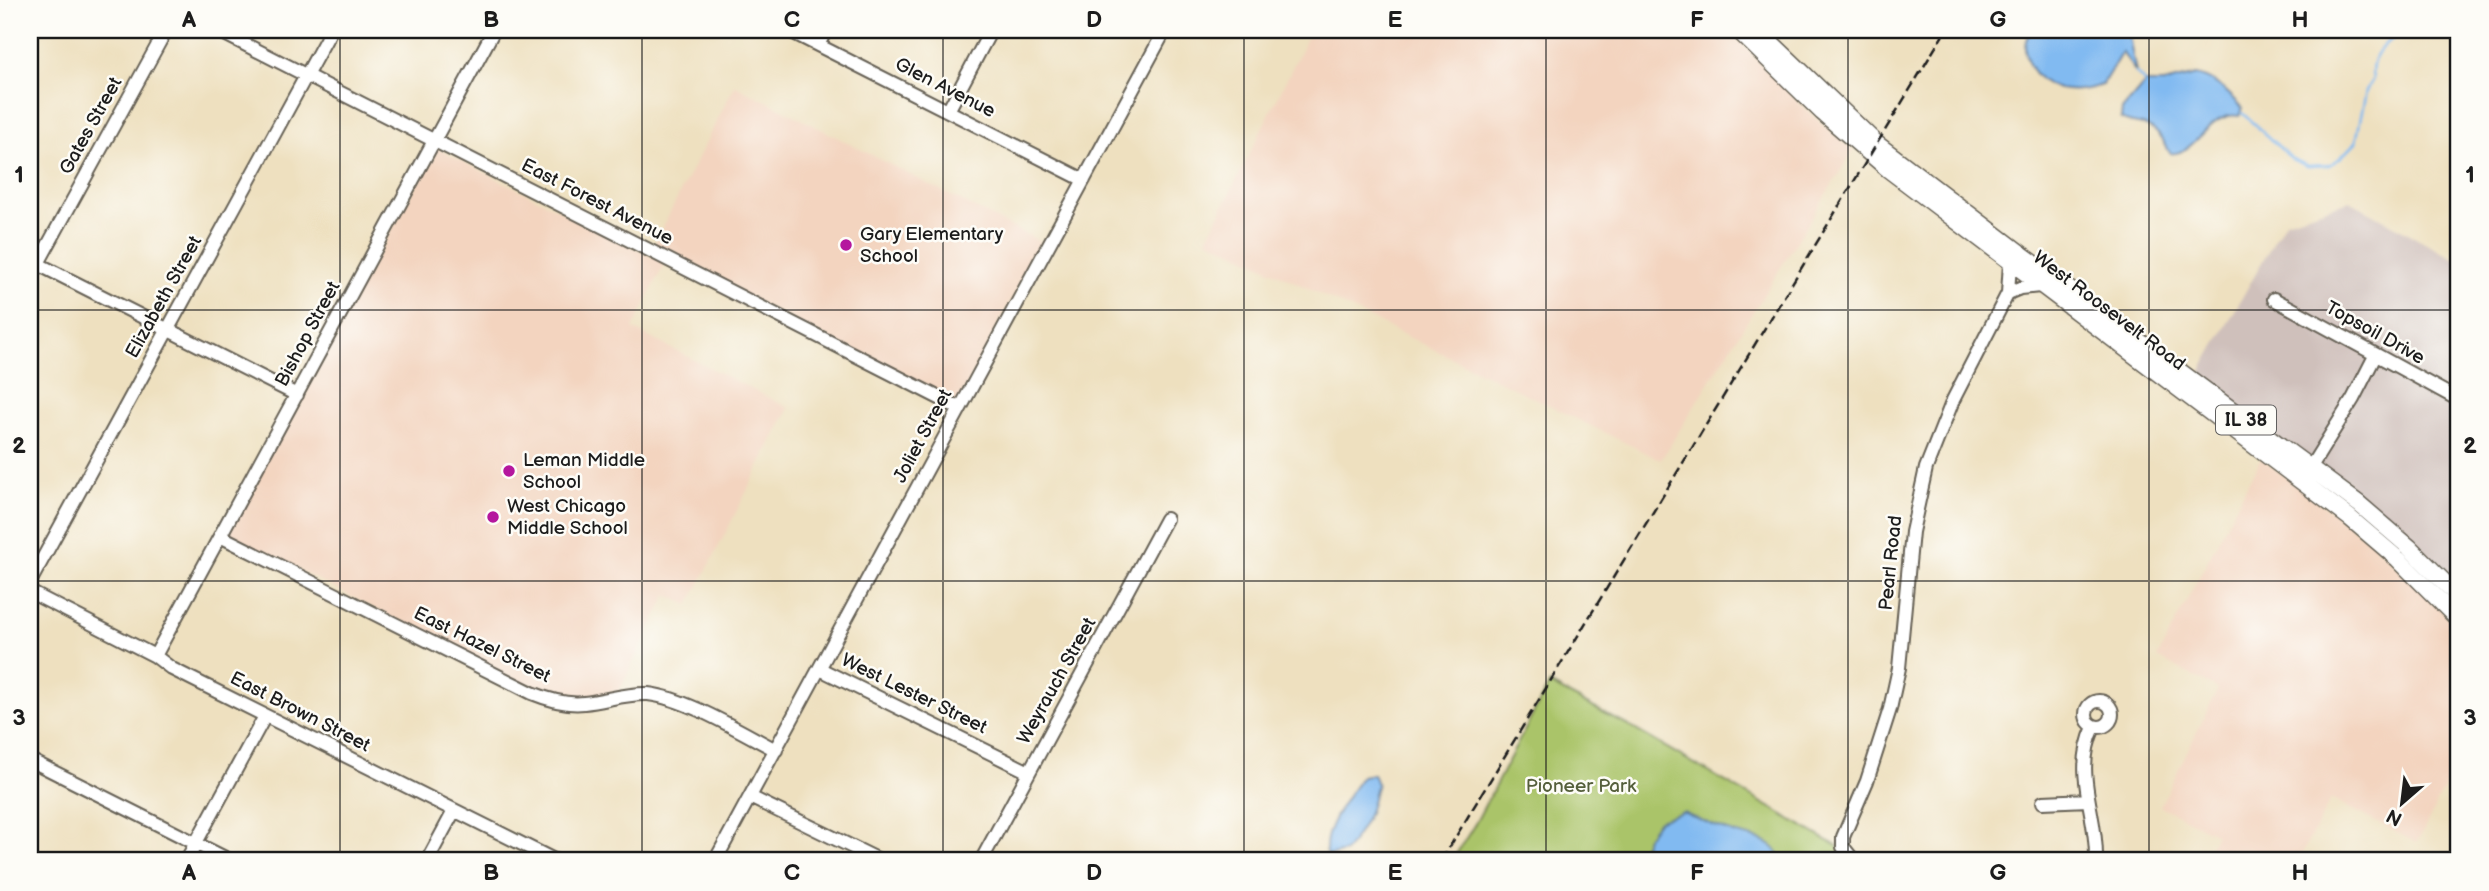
<svg xmlns="http://www.w3.org/2000/svg" width="2489" height="891" viewBox="0 0 2489 891" font-family="'Balsamiq Sans',sans-serif">
<rect width="100%" height="100%" fill="#fdfcf7"/>
<filter id="ink" filterUnits="userSpaceOnUse"><feTurbulence type="fractalNoise" baseFrequency=".0143" numOctaves="2"/><feDisplacementMap in="SourceGraphic" scale="14" xChannelSelector="R" yChannelSelector="G"/><feConvolveMatrix kernelMatrix="1 2 1 2 8 2 1 2 1" color-interpolation-filters="sRGB"/></filter>
<filter id="wash" filterUnits="userSpaceOnUse"><feTurbulence type="fractalNoise" baseFrequency=".00686" numOctaves="4" result="noise"/><feDisplacementMap in="SourceGraphic" scale="28" xChannelSelector="R" yChannelSelector="G"/><feGaussianBlur stdDeviation="1.57" result="paint"/><feColorMatrix in="noise" values="0 0 0 0 0 0 0 0 0 0 0 0 0 0 0 0 0 1.4 0 .05"/><feComposite in="paint" operator="in"/></filter>
<g filter="url(#wash)">
<rect width="100%" height="100%" fill="#eee0bf"/>
<path fill="#f3d4bf" d="M1311,30H1729L1801,105L1853,151L1661,460L1207,239Z
M735,85L1041,242L957,405L652,248Z
M436,148L665,263L633,329L789,408L689,605L667,595L619,691L583,699L559,698L532,689L226,533Z
M2261,458L2371,542L2433,601L2459,630V759L2417,843L2331,799L2298,861H2215L2205,856L2216,834L2160,806L2218,689L2157,658Z"/>
<path fill="#cfc0bb" d="M2350,201L2459,261V594L2197,378L2285,221Z"/>
<path fill="#aac469" stroke="#637042" stroke-width="2" d="M1549,684L1634,729L1863,861H1452L1476,822Z"/>
<path fill="#81baf1" stroke="#4e6b86" stroke-width="2" d="M2032,30H2128L2136,73L2122,52L2102,85C2087,90 2075,92 2059,89C2034,83 2014,50 2032,30Z
M2196,75C2214,78 2230,94 2243,108L2239,116C2209,110 2195,157 2170,153C2162,138 2157,127 2138,124C2131,122 2127,123 2121,119L2122,110L2145,83H2164Z
M1373,774L1377,784C1373,792 1374,798 1371,806C1366,823 1356,838 1345,852L1328,856C1318,835 1349,794 1362,776Z
M1683,812C1699,819 1715,827 1731,832C1747,838 1778,839 1781,861H1637L1647,837L1659,820Z"/>
<g fill="none" stroke-linecap="round" stroke-linejoin="round">
<path stroke="#81baf1" stroke-width="2.5" d="M2136,73L2145,83
M2242,113L2292,159L2308,166L2329,165L2339,159L2356,142L2366,91L2373,79C2368,56 2387,36 2410,33C2419,32 2428,34 2437,34C2445,33 2452,31 2459,31"/>
</g>
</g>
<g filter="url(#ink)">
<g fill="none" stroke-linecap="round" stroke-linejoin="round">
<defs>
<path id="minor" d="M217,30L959,408
M788,30L1084,180
M818,45L826,30
M948,111L991,30
M30,260L297,395
M30,278L166,30
M2008,293L2020,288L2040,286
M2274,299L2459,400
M2307,473L2353,399L2375,356
M220,536L532,693C549,700 566,705 584,703C606,701 625,693 648,694C686,698 741,732 776,750
M30,582L331,30
M30,592L155,656L172,669L556,861
M155,656L494,30
M820,669L1029,772
M2086 714a13 13 0 1 1 26 0a13 13 0 1 1-26 0Z
M2094,727C2072,774 2098,813 2096,861
M30,760L231,861
M750,797L881,861
M2043,802L2088,800
M186,861L265,716
M427,861L454,811
M715,861L1165,30
M981,861L1166,519
M1854,861L1843,847V837L1867,781L1890,709L1899,668L1912,532L1926,468L1953,400L2008,293L2010,263"/>
<path id="major" d="M1738,30L1822,112L1888,169L2350,518L2398,559L2459,620
M1758,30L1877,144L2024,256L2359,504L2409,547L2459,597"/>
</defs>
<use href="#minor" stroke="#666155" stroke-width="16"/>
<use href="#major" stroke="#666155" stroke-width="19"/>
<use href="#minor" stroke="#fff" stroke-width="12"/>
<use href="#major" stroke="#fff" stroke-width="16"/>
<path stroke="#1c1c1c" stroke-width="2.5" stroke-dasharray="10 5" stroke-linecap="butt" d="M1441,861L1946,30"/>
</g>
</g>
<path fill="none" stroke="#1c1c1c" stroke-width="2" stroke-opacity="0.55" d="M340,30V861M642,30V861M943,30V861M1244,30V861M1546,30V861M1848,30V861M2149,30V861M30,310H2459M30,581H2459"/>
<g fill="#b5179e" stroke="#fdfcf7" stroke-width="2.5">
<circle cx="846" cy="245" r="7"/>
<circle cx="509" cy="471" r="7"/>
<circle cx="493" cy="517" r="7"/>
</g>
<g text-anchor="middle" dominant-baseline="central" stroke-width="5" stroke-linejoin="round" paint-order="stroke">
<rect fill="#fdfcf7" stroke="#605f5e" stroke-width="2" x="2216" y="405.5" width="60" height="29" rx="5"/>
<g font-size="18" font-weight="bold" fill="#1c1c1c">
<text x="2246" y="420">IL 38</text>
</g>
<g font-size="19" fill="#1c1c1c" stroke="#fdfcf7">
<text transform="translate(945 88) rotate(27)">Glen Avenue</text>
<text transform="translate(91 126) rotate(-61)">Gates Street</text>
<text transform="translate(597 202) rotate(27)">East Forest Avenue</text>
<text transform="translate(164 297) rotate(-61)">Elizabeth Street</text>
<text transform="translate(2109 311) rotate(37)">West Roosevelt Road</text>
<text transform="translate(2375 333) rotate(29)">Topsoil Drive</text>
<text transform="translate(308 334) rotate(-62)">Bishop Street</text>
<text transform="translate(923 436) rotate(-62)">Joliet Street</text>
<text transform="translate(1891 563) rotate(-84)">Pearl Road</text>
<text transform="translate(482 645) rotate(26)">East Hazel Street</text>
<text transform="translate(1057 681) rotate(-61)">Weyrauch Street</text>
<text transform="translate(914 694) rotate(26)">West Lester Street</text>
<text transform="translate(300 712) rotate(27)">East Brown Street</text>
</g>
<g font-size="19" fill="#1c1c1c" stroke="#fdfcf7" text-anchor="start">
<text x="860" y="234">Gary Elementary<tspan x="860" dy="22">School</tspan></text>
<text x="523" y="460">Leman Middle<tspan x="523" dy="22">School</tspan></text>
<text x="507" y="506">West Chicago<tspan x="507" dy="22">Middle School</tspan></text>
</g>
<g font-size="19" fill="#555f3b" stroke="#fdfcf7">
<text x="1581" y="786">Pioneer Park</text>
</g>
</g>
<rect width="2489" height="891" fill="none" stroke="#fdfcf7" stroke-width="77"/>
<g transform="translate(2402 803) rotate(208)" stroke="#fdfcf7" stroke-width="5" paint-order="stroke">
<path d="M0-5L12 26L0 18L-12 26Z" fill="#1c1c1c"/>
<text y="-10" font-size="19" font-weight="bold" text-anchor="middle" fill="#1c1c1c">N</text>
</g>
<rect x="38" y="38" width="2412" height="814" fill="none" stroke="#1c1c1c" stroke-width="2.5"/>
<g font-size="23" text-anchor="middle" font-weight="bold" fill="#1c1c1c">
<text x="189" y="27">A</text>
<text x="491" y="27">B</text>
<text x="792" y="27">C</text>
<text x="1094" y="27">D</text>
<text x="1395" y="27">E</text>
<text x="1697" y="27">F</text>
<text x="1998" y="27">G</text>
<text x="2300" y="27">H</text>
<text x="19" y="182">1</text>
<text x="2470" y="182">1</text>
<text x="19" y="453">2</text>
<text x="2470" y="453">2</text>
<text x="19" y="725">3</text>
<text x="2470" y="725">3</text>
<text x="189" y="880">A</text>
<text x="491" y="880">B</text>
<text x="792" y="880">C</text>
<text x="1094" y="880">D</text>
<text x="1395" y="880">E</text>
<text x="1697" y="880">F</text>
<text x="1998" y="880">G</text>
<text x="2300" y="880">H</text>
</g>
</svg>
